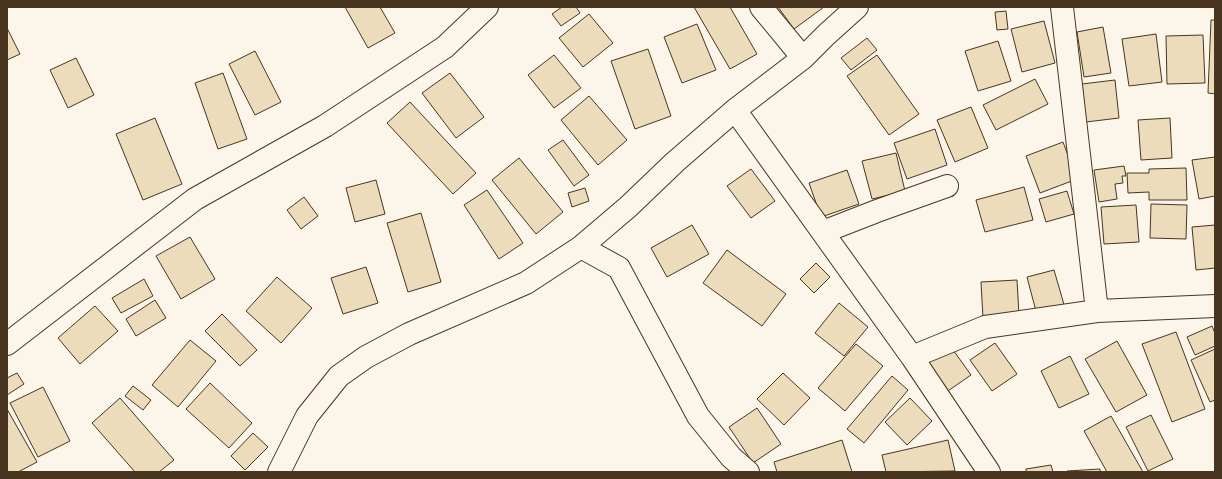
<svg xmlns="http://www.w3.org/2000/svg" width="1222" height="479" viewBox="0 0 1222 479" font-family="Karla,sans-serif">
<rect width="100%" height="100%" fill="#fbf6e9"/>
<path fill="#ecdcbc" stroke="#4a3520" d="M345,7H380L395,33L368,48Z
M562,7H576L580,13L561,26L552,14Z
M694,7H730L757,54L730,69Z
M778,7H824L794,29Z
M1006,11L1008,29L997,30L995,12Z
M589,14L613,43L583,67L559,38Z
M1211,20H1215V94L1208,93Z
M1044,21L1055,63L1022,72L1011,29Z
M697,24L716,70L682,83L664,37Z
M1103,27L1111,73L1084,77L1077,32Z
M7,28L20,54L7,60Z
M1156,34L1162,82L1129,86L1122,39Z
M1203,35L1205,83L1167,84L1166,36Z
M867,38L877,50L851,70L841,58Z
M998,41L1011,81L978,91L965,51Z
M648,49L671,116L635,129L611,61Z
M255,51L281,102L255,115L229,64Z
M554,55L581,88L554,108L528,75Z
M877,55L919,114L889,135L847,76Z
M76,58L94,95L68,108L50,70Z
M223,73L247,139L218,149L195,83Z
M450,73L484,117L456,138L422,93Z
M1035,79L1048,104L996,130L983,105Z
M1115,80L1119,118L1086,122L1082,84Z
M589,96L627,140L598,165L561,120Z
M410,102L476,173L453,194L387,123Z
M971,107L988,148L955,162L937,120Z
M155,118L182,184L143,200L116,134Z
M1170,118L1172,158L1141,160L1138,120Z
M935,129L947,165L907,179L894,143Z
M563,140L589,175L574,186L548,150Z
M1063,142L1077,179L1040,193L1026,156Z
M896,153L905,191L872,199L862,161Z
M1215,157V196L1199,199L1192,160Z
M519,158L563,212L536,234L492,180Z
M1124,166L1126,176H1122L1123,183L1115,184L1117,199L1099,202L1094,170Z
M1186,168L1187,200H1149V192L1128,193L1127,173H1149V169Z
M751,169L775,201L751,218L727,186Z
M847,170L859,204L821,217L809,183Z
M376,180L385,214L355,222L346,188Z
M1024,187L1033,220L985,232L976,200Z
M585,188L589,201L572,207L568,193Z
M487,190L523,243L499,259L464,205Z
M1067,191L1074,214L1046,222L1039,199Z
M304,197L318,216L301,229L287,210Z
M1151,204L1187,205L1186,239L1150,238Z
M1136,205L1139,242L1104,244L1101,207Z
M421,213L441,282L408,292L387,223Z
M692,225L709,254L667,277L651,248Z
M1215,225V268L1196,270L1192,227Z
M190,237L215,279L181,299L156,256Z
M727,250L786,294L762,326L703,283Z
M816,263L830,277L814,293L800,279Z
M366,267L378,303L343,314L331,278Z
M1054,270L1065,308L1037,315L1027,277Z
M277,277L312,308L281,343L246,311Z
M144,279L153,296L121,313L112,298Z
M1017,280L1019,315L983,318L981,282Z
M155,300L166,318L136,336L126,319Z
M839,303L868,327L844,356L815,333Z
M95,306L118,331L80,364L58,338Z
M222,314L257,350L240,366L205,331Z
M1212,326L1215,333V346L1195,355L1187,337Z
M1176,332L1205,409L1172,422L1142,344Z
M190,340L216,361L178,407L152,385Z
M1117,341L1147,395L1116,412L1085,359Z
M995,343L1017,374L992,391L970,360Z
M856,344L883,366L845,411L818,388Z
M951,347L971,375L945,393L925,365Z
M1215,349V400L1210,402L1191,360Z
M1070,356L1089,394L1059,408L1041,371Z
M17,373L24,384L7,395V378Z
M783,373L810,398L784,425L757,399Z
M892,376L908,390L864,443L847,429Z
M210,383L252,423L229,448L186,409Z
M133,386L151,400L143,410L125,396Z
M43,387L70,441L38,457L10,403Z
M120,398L174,460L159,472H135L92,423Z
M910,398L932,421L907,445L885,422Z
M757,408L781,444L753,463L729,427Z
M7,409L37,462L18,472H7Z
M1151,415L1173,459L1148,471L1126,427Z
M1111,416L1143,472H1107L1084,431Z
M253,433L268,447L245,470L231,456Z
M842,440L852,472H777L774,462Z
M948,440L955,471L886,472L882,455Z
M1051,465L1053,472H1026V469Z
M1100,469V472H1067V471Z"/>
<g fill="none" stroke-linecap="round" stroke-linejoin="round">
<defs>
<path id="minor" d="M761,7L803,58
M1062,7L1097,311
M735,110L912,357L989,472
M823,232L877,211L947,186
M581,247L619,268L698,416L731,457L748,472
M7,344L195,199L325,126L445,47L487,7
M912,357L985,327L1097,311L1215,306
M279,472L307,416L339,376L366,357L409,334L526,283L581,247L628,207L675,162L735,110L803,58L826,35L857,7"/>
</defs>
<use href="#minor" stroke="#4a3520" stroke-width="24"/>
<use href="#minor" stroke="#fbf6e9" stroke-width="22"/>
</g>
<rect width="1222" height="479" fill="none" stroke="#4a3520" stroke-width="16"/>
</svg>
